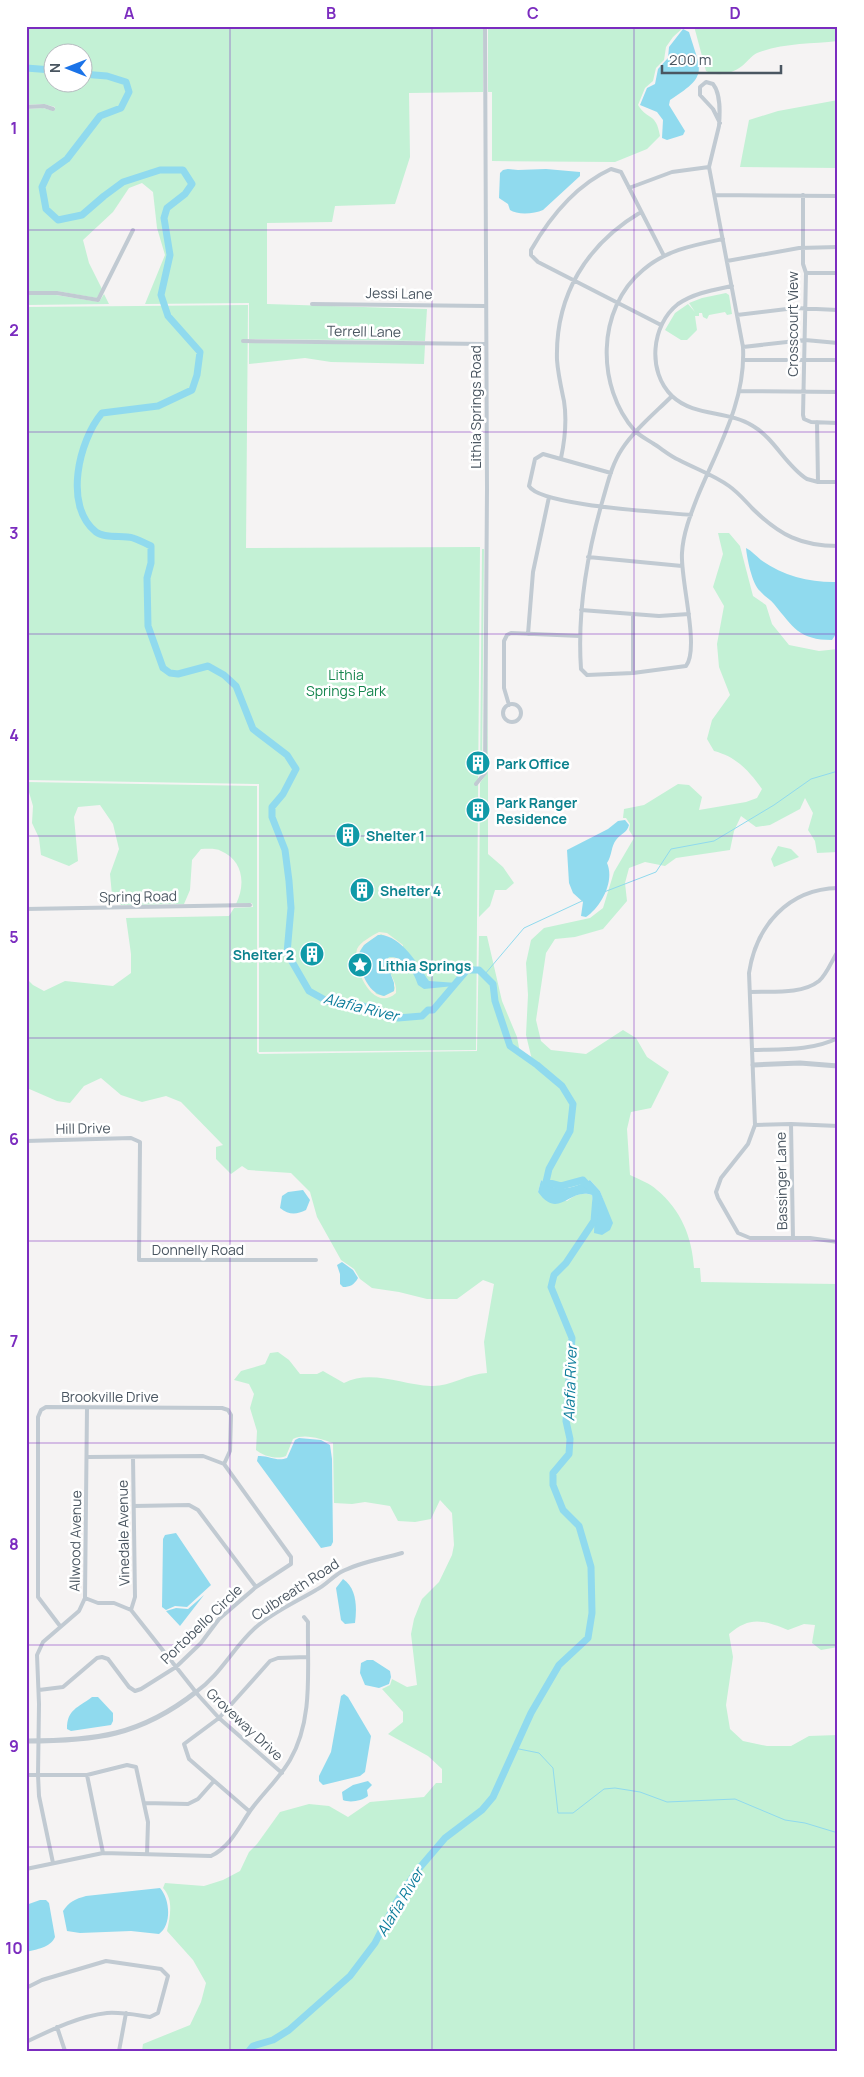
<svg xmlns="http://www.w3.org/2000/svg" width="864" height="2077" viewBox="0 0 864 2077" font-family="Manrope,sans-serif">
<rect width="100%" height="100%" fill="#f5f3f3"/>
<path fill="#c3f1d5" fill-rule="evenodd" d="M26,26H483V92L409,93L410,157L395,204L335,206L332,222L267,223V304L427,309L425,341L249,339V303L145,304L165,255L157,228L153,192L142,183L129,188L113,212L83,240L89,263L102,289L97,298L57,291H26V109L43,108L54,111L55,107L44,104L26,105ZM52,52H82V82H52Z
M488,26H685L673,37L666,47L664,60L656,68L653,81L645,88L638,105C648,121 656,112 660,136L647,149L615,162L492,161V92H488Z
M694,26H838V41C811,44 782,43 757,53C751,56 747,62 742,66C732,74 717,77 706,71Z
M838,100V168L740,167L749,120L778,111Z
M726,293L729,295L732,314L727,315L725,312L709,315L707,319L703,317L702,313H699V316H695L697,330L687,340H681L665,330L675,313L688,304L695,312L689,303L702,298Z
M104,294L109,304L26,305V295H56L99,302Z
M248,305L246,548L480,547L476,1050L259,1052V784L26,780V307Z
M249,343L425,345L424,364L331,362L305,358L249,364Z
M718,533H729L740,546L753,596L766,605L772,624L789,645L819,651L838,649V852L817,853L815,841L808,830L813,813L805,798L800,809L770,825L756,827L741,816L734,831L730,850L676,858L665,866L645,862L629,868L625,883L627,901L603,929L575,937L555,939L546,953L536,1020L541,1041L551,1050L586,1054L623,1030L636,1038L647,1057L669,1072L651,1108L631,1112L627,1129L630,1175C638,1179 650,1183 657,1190C681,1210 692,1237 694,1268H700L701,1282L838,1284V1647L821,1650L812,1643L815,1625L804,1624L788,1630C763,1620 750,1616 729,1634L733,1657L726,1705L730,1729L743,1741L767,1746H791L809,1736L838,1735V2051H142L143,2044L190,2025L201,2002L206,1983L193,1960L167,1931C170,1916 174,1900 163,1888L165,1883L204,1886L223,1880L240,1871L249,1852L257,1844L280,1812L309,1804L329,1806L348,1817L370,1802L424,1797L436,1783H442V1769L428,1756L388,1734L403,1722V1712L382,1689L390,1685L392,1679L407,1687L417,1685L411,1634L414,1619L422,1599L439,1582L452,1555L454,1545L452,1513L440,1500L431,1519L415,1522L398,1521L390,1506L365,1502L352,1504L334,1503L333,1443C321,1439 305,1433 293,1439L286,1456C277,1460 263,1456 256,1450L257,1431L250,1408L254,1394L249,1384L234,1380L241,1371L265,1364L270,1353L278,1352L289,1360L300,1374H317L323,1371L344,1383C371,1369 402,1385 431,1386C449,1387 467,1374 487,1373L484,1342L494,1284L483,1280L457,1299H427L399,1292L372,1288L360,1279L354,1269L341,1260L317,1217L310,1192L291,1173L248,1170L242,1166L231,1174L216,1159V1147L223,1145L181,1102L166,1096L142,1102L121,1095L101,1078L84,1086L70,1103L57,1101L27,1088L26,978L33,985L44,991L65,981L113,986L131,973V954L126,918L229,916L234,908L253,907L252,903L236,904C246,884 243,860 221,851C216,848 207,849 201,849L192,860L190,890L184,904L121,905L119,901L112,895L110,874L119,849L113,824L100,805L78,807L74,817L78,861L69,866L41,855L39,838L32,823L33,806L26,782L257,786V1052L259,1054L477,1051L479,936H487L502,1001L517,1037L521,1058L532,1060L526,1035L528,995L526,963L531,940L544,928L590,918L603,908L614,872L634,838L629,830L630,824L626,818H623L624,809L644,805L678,784L689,785L702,797L699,810L746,802L757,798L762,789C749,771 737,757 714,751L707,739L712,720L730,695L719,667L717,644L724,606L713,587L723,554ZM541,1180C557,1193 573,1188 590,1180L600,1191L604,1202L595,1220L592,1195C583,1192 575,1194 567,1201L538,1192Z
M482,549H484L482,773L480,776Z
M488,664V854L503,867L514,883L506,890H495L490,906L479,917L480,783L487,773Z
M778,846L791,849L799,857L774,867L771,859Z"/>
<path fill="#f5f0e5" d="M379,932L387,933L403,945V947L381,934C373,939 363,943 359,953L376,994L384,996L394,991L395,988L386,965V959L395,957L398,959H390C384,970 398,980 396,993C373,1014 352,967 357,949C360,942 372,936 379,932Z"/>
<path fill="#90daee" d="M683,29L689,32C701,72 709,75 670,100L669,105L685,131L683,135L667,140L662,138L663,120L657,112L640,105L647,88L655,84L658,69L668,58L669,47Z
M508,169L518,170L546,169L580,172V176L543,210C534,214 517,215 510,210L508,204L499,198L500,173L503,170Z
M746,548C752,551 756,556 761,560C783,576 812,583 838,582V631L832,640C799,640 793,627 774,604C770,599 764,596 760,591C752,584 747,558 746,548Z
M625,820L629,825C627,833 620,834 616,840C611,846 612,856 607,863C615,881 601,907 586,917L581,916L583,902L573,893L569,883L567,850L608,829L618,821Z
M378,935C400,933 419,966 429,981L457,983L454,986L424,989L418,985C414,972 404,956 389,957L386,961L394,983V991L384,996C366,992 360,970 359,953L364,945Z
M541,1180C557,1194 572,1188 590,1180L600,1191L613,1223L610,1230L602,1235L594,1233L595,1208L592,1195C569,1187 559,1221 538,1192Z
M303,1190L310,1200L306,1210C296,1215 289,1215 280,1208L282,1196L288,1192Z
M342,1262L353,1270L358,1278C354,1285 350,1287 343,1287L340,1284V1274L337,1265Z
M299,1438L321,1440L330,1445L332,1459L333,1542L331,1546L321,1548L257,1461L258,1456C269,1455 276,1462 287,1458L295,1440Z
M176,1533L211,1585L187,1607L175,1606L166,1610L162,1607L163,1539L165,1535Z
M343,1579C357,1588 357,1608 355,1623L345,1624L341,1620L336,1588Z
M204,1595L180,1626L166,1611L176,1608L188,1609Z
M367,1660H373L390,1671L391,1677L389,1684L379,1688L365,1685L360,1673L361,1663Z
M344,1694L348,1697L371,1736L365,1772L360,1776L323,1785L319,1781V1776L331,1752L341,1696Z
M92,1697H98L113,1713V1721L111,1725L71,1731L67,1729C67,1709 78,1708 92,1697Z
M368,1781L372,1785L367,1790L368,1796C362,1801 350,1803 343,1800L342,1792L353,1785Z
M160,1888C170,1899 172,1925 159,1934L131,1931L80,1933L67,1931L63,1911C69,1902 75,1899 86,1896Z
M40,1900H46L49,1903L55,1937C50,1948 37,1949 26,1952V1905Z"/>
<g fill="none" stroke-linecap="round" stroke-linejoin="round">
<path stroke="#90daee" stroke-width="1" d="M604,892L656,872L671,849L714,841L774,805L811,779L838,771
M447,961L462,976
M485,974L524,928L582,901
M514,1748L539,1753L553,1768L558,1813H573L604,1789L615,1788L640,1792L667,1802L735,1799L785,1820L805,1823L838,1833"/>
<path stroke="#90daee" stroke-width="7" d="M26,68L52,70
M82,74L107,76L126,82L129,92L121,108L100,116L67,159L49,172L42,187L46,209L58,220L82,215L104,196L123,182L160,170H183L192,184L185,194L167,208L164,218L170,255L161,295L168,316L200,352L197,375L192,390L158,406L102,413C79,440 63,506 96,532C105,539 123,535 133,538C139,540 145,543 151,546V563L147,578L148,626L163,668L170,673L178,674L208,666L224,675L236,686L253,729L287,755L296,769L283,794L272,807V817L285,850L289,881L291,908L287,953L309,991L327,1001L363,1006L398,1018L422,1016L428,1010H433L467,970H479L493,984L495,1001L510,1046L537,1065L562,1086L573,1104L570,1131L549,1169L546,1182L561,1186L583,1180L591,1189
M249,2051L253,2046L273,2040L289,2030L350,1976L375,1943L394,1906L416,1872L445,1838L482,1810L493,1797L531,1713L559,1665L588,1638L592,1613L591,1567L579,1526L563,1510L553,1485V1473L569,1454L570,1439L566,1421L572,1338L551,1287L554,1275L566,1263L594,1221L596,1197"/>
<path stroke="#c1cad2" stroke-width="4" d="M26,107L44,106L53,109
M629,188L672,172L709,167
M715,195L838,196
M803,195V264L806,273L803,415L804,419L811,422L838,423
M723,239C694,245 666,250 643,270C596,309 596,387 635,431C640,436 648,440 654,444C662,449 670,456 679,460C696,469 714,475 729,486C739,493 746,502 754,510C780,535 801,546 838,546
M727,261L799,248L838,247
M806,273H838
M732,286C713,290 694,293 678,304C651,325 647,372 672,396C694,417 728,410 753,426C775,439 786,466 807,479L818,482H838
M26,293H57L98,300L133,230
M312,304L485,306
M737,315L795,308L838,310
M661,325L538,262L531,255V250C550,217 576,185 611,169L621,172L664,256
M243,341L485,344
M743,347L805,340L838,343
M744,360H838
M739,391L838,392
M672,396C655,413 635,429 622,449C612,464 608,482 603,499C587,554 577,611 581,669L587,675L633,673L686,666C700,648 680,579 682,553C683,534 690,516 697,498C717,449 746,402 743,347L709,167L719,126C720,113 721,94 713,84L706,82L700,87V95L713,109L720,123
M817,422L818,482
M561,458C565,439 567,420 564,401C561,387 558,374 557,360C555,295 587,244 641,212
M611,473L543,454L535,459L529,486C540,506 664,512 691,515
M588,557L682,566
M581,610L659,616L689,614
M633,615V673
M528,634L533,572L549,497
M503 713a9 9 0 1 1 18 0a9 9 0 1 1-18 0Z
M509,705L504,688V641L507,635L511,633L580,636
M476,784L485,773L487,489L485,26
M838,888C788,889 756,926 749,973L755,1125L748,1144L721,1178L716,1192L718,1198L738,1233L750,1238H810L838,1242
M26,909L250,905
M750,992C771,991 801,995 819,981C827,974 832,960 838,951
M752,1050C781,1049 812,1051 838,1038
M791,1124L793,1238
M755,1125L791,1124L838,1126
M26,1141L131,1138L140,1142L139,1260H316
M134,1506L189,1505L198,1510L256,1587
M85,1598L98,1603H114L131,1610L199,1696L219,1718L282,1773
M131,1610L135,1597L133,1457
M60,1626L38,1597V1417L41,1410L46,1407L222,1408L228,1410L231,1415L230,1451L224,1464
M39,1690L63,1687L97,1658L102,1657L108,1659L129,1687L135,1691L141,1689L176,1667L201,1643L219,1619L256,1587L291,1564V1557L224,1464L203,1456L88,1457
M196,1692C220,1675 233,1648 255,1628C273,1612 296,1602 316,1590C325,1586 332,1577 341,1572C360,1562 382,1559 402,1553
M26,1775H87L127,1765L136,1767L148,1822L147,1854
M87,1775L103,1853
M145,1803L188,1804L198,1799L214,1781
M249,1811L189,1759L184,1744L219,1718L270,1661L278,1658L307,1657
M53,1863L39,1796L38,1775L39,1704L37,1655L43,1642L79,1611L85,1598L87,1408
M26,1869L103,1853L211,1856C230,1847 239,1827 250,1811C263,1793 279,1779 290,1760C314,1719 307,1668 308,1622L304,1617
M26,1988L42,1980L106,1961L161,1969L168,1976L158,2013L150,2017C136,2015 122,2012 107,2013C79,2016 51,2030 26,2042
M57,2027L65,2051
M119,2051L126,2013"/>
<path stroke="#c1cad2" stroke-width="5" d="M753,1065L800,1063L838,1066
M26,1741C95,1741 140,1736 196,1692"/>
</g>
<path fill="none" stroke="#7b2cbf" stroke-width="1" stroke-opacity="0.55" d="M230,26V2051M432,26V2051M634,26V2051M26,230H838M26,432H838M26,634H838M26,836H838M26,1038H838M26,1241H838M26,1443H838M26,1645H838M26,1847H838"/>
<defs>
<symbol id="building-disc" viewBox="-11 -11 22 22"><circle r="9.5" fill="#0f9aa8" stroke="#fff"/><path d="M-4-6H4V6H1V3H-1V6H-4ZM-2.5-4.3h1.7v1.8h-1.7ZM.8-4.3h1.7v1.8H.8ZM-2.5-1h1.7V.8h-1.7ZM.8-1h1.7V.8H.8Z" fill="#fff"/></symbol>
<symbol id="sight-disc" viewBox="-11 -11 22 22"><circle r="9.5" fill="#0f9aa8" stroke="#fff"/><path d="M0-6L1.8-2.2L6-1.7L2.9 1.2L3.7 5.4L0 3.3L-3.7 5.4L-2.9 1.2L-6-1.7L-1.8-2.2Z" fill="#fff"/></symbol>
</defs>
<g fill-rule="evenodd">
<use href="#building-disc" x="464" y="749" width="28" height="28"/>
<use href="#building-disc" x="464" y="796" width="28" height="28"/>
<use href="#building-disc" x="334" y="821" width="28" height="28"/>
<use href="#building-disc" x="348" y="876" width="28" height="28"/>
<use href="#building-disc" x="298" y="940" width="28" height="28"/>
<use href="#sight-disc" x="346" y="951" width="28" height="28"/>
</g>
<g text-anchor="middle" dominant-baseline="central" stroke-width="5" stroke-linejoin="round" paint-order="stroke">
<g font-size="14" fill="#4a5661" stroke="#fff">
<text transform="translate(399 293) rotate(1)">Jessi Lane</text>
<text transform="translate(792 324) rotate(-90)">Crosscourt View</text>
<text transform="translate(364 331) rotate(1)">Terrell Lane</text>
<text transform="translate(475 407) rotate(-90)">Lithia Springs Road</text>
<text transform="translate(138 896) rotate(-1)">Spring Road</text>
<text transform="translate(83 1128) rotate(-1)">Hill Drive</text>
<text transform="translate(781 1181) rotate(-91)">Bassinger Lane</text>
<text x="198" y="1249">Donnelly Road</text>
<text x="110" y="1396">Brookville Drive</text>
<text transform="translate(123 1533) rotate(-91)">Vinedale Avenue</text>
<text transform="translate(75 1541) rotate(-89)">Allwood Avenue</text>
<text transform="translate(295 1589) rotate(-33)">Culbreath Road</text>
<text transform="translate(201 1624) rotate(-44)">Portobello Circle</text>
<text transform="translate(245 1724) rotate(43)">Groveway Drive</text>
</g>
<g font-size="14" fill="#17864f" stroke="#fff">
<text x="346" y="674">Lithia<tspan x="346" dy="16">Springs Park</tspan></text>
</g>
<g font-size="14" font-weight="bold" fill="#0d838f" stroke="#fff" text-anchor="start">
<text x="496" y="763">Park Office</text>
<text x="496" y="802">Park Ranger<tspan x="496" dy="16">Residence</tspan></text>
<text x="366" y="835">Shelter 1</text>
<text x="380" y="890">Shelter 4</text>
<text x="294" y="954" text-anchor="end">Shelter 2</text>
<text x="378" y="965">Lithia Springs</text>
</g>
<g font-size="15" font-style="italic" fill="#0c7c9b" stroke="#fff">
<text transform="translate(361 1007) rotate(14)">Alafia River</text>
<text transform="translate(570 1383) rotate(-88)">Alafia River</text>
<text transform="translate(400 1902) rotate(-59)">Alafia River</text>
</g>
</g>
<rect width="864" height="2077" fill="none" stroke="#ffffff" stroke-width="55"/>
<g transform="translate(68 68) rotate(270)"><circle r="24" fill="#ffffff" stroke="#b7bbc0"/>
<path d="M0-4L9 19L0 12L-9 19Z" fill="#1a73e8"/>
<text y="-8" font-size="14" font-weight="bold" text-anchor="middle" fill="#4a5661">N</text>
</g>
<path d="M662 65v8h119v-8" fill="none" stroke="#4a5661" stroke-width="2.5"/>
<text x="669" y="65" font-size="15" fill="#4a5661" stroke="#ffffff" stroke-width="4" paint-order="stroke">200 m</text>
<rect x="28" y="28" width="808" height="2022" fill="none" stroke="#7b2cbf" stroke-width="2"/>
<g font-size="16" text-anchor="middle" font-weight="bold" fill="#7b2cbf">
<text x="129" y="19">A</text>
<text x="331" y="19">B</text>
<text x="533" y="19">C</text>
<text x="735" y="19">D</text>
<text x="14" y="134">1</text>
<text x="14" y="336">2</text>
<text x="14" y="539">3</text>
<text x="14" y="741">4</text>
<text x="14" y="943">5</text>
<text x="14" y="1145">6</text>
<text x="14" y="1347">7</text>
<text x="14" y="1550">8</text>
<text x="14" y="1752">9</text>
<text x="14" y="1954">10</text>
</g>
</svg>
